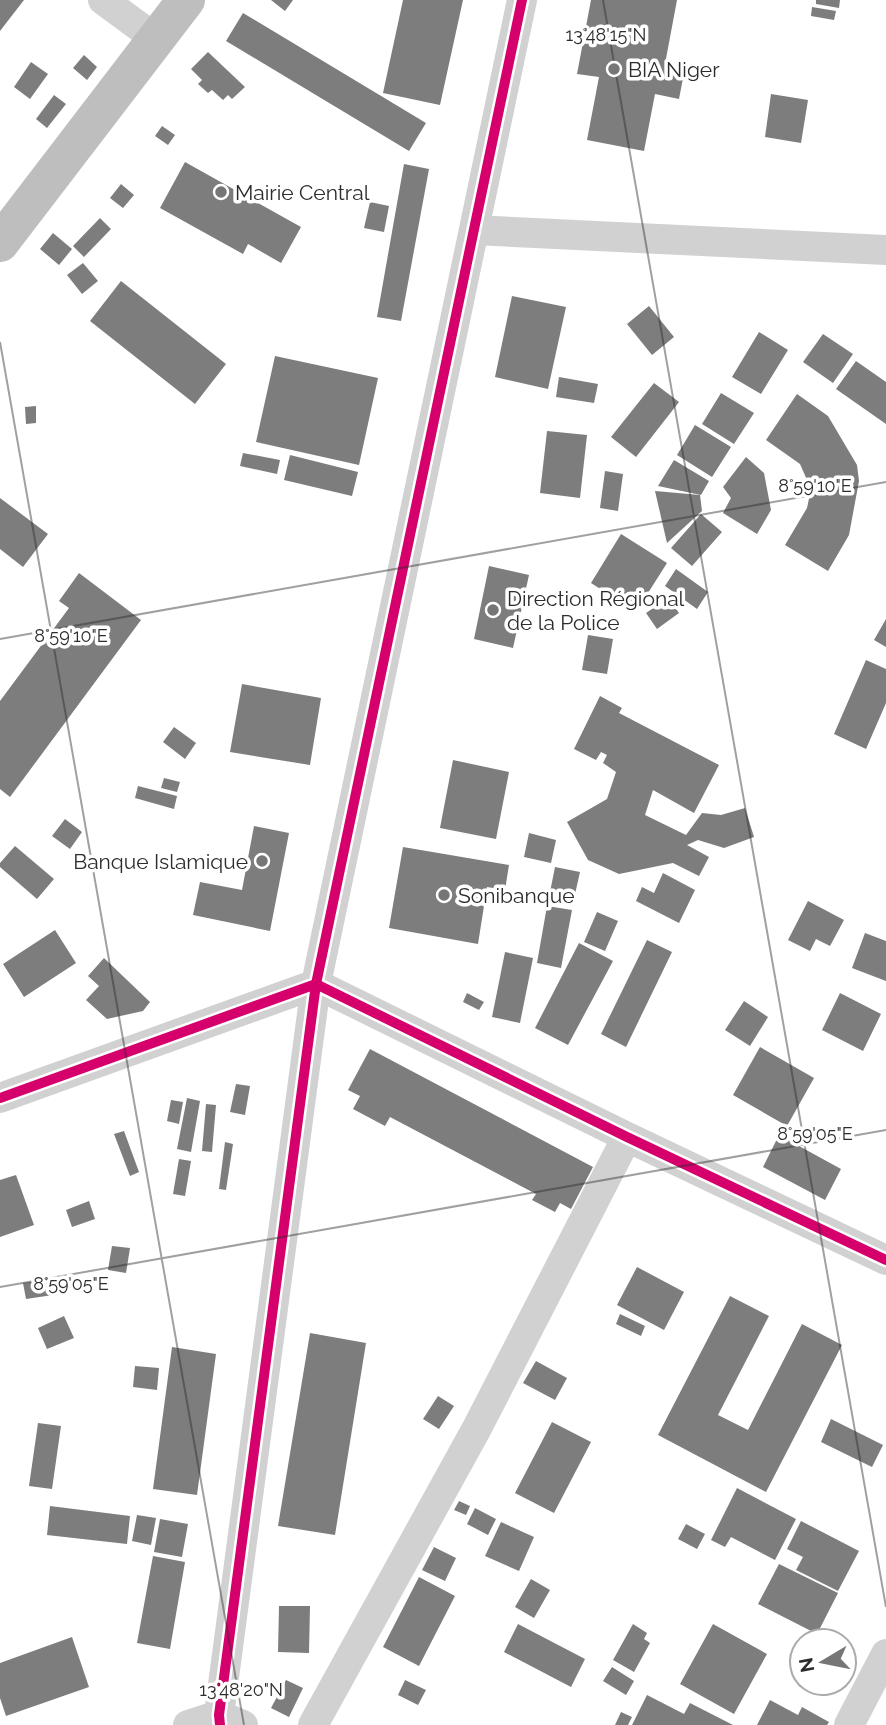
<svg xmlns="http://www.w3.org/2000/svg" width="886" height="1725" viewBox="0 0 886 1725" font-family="Raleway,sans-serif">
<rect width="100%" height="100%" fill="#fff"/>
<path fill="#7d7d7d" d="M0,0H24L0,31Z
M271,0H293L285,11Z
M403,0H463L440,105L383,93Z
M591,0H677L665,64L685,68L679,99L655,94L644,151L587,140L599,77L577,74Z
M816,0H840L839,8L816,4Z
M812,7L836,11L834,20L811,16Z
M243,13L426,123L409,151L226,41Z
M208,52L245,87L232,99L228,95L223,100L212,90L208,93L198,84L202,80L191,69Z
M84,55L97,67L87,80L73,68Z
M31,62L48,74L30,99L14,87Z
M771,94L808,100L801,143L765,137Z
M54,95L66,104L47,128L36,119Z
M162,126L175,135L168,145L155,136Z
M185,162L301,227L281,263L248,244L243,254L160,208Z
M404,164L429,169L401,321L377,317Z
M121,184L134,195L123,208L110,198Z
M370,202L389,206L384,232L364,228Z
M100,218L111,229L84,257L73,246Z
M53,233L72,249L59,265L40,249Z
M83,263L98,281L82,294L67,275Z
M121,281L226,364L195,404L90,321Z
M512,296L566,307L548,389L495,377Z
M649,306L674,337L652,355L627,324Z
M759,332L788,350L761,394L732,377Z
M823,334L853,354L833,383L803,362Z
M275,356L378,378L359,465L256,442Z
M856,361L886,382V424L836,389Z
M559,377L598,384L594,403L556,397Z
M654,383L679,402L636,457L611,437Z
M721,393L754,413L734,444L702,424Z
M797,394L828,416L857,465L859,481L849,535L828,571L785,545L807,508L811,489L800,464L766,440Z
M36,406V423L26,424L25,407Z
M695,425L731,447L712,477L677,455Z
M547,431L587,435L580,498L540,493Z
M243,453L280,460L277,474L240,466Z
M290,455L358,472L352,496L284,480Z
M746,457L764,473L771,510L757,534L723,513L731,498L723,487Z
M674,460L709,481L701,495L658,486Z
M605,471L623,474L618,511L600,508Z
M655,491L700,495L702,511L667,543Z
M0,498L48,534L23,567L0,549Z
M701,514L722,532L692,566L671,548Z
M621,534L667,563L636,612L591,583Z
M489,566L529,575L513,648L474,639Z
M676,569L708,592L697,609L665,586Z
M79,573L141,620L10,797L0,789V701L69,608L59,601Z
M668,598L679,613L657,629L646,613Z
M886,619V647L874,640Z
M588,635L613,639L607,674L582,670Z
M866,660L886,669V703L866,749L834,734Z
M242,684L321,698L310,765L230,752Z
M600,696L622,708L619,713L719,765L694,813L653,790L645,815L686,835L702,813L721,815L745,808L754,837L724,848L698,840L687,845L709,857L699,876L673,863L619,874L588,860L567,822L607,799L616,772L603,763L607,755L601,752L596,760L574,749Z
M174,727L196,743L185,759L163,742Z
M453,760L509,772L496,839L440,828Z
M164,778L180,782L177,792L161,788Z
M138,786L177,796L174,809L135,798Z
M65,819L82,832L70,849L52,836Z
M254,826L289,833L270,931L193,915L200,882L242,890Z
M529,833L556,840L551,863L524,857Z
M15,846L54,879L37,899L0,867V863Z
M403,847L509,865L505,890L487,887L478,944L389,928Z
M555,867L580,872L573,903L549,897Z
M663,873L695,890L679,923L636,901L642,887L654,893Z
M808,901L844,920L830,946L816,939L810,951L788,940Z
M547,906L572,910L561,968L537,963Z
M597,912L618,921L605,951L584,942Z
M55,930L76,963L24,997L3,964Z
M865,933L886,941V981L852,968Z
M647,940L672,952L626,1047L601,1034Z
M579,943L613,961L568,1045L535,1028Z
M505,952L533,958L520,1023L492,1017Z
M104,958L150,1002L143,1011L107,1019L86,1000L99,986L88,976Z
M467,993L484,1002L479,1010L463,1002Z
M840,993L881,1014L863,1051L822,1030Z
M744,1001L768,1017L750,1046L725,1030Z
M760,1047L814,1078L787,1126L733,1095Z
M370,1049L593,1167L571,1209L560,1203L555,1212L532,1200L536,1194L390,1117L385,1126L353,1109L360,1096L348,1090Z
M236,1084L250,1086L245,1115L230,1112Z
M187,1098L200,1101L191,1152L177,1149Z
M171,1100L183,1102L179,1124L167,1121Z
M206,1104L216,1105L212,1152L202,1151Z
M124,1131L139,1172L130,1176L114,1134Z
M779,1135L841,1169L825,1200L763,1167Z
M225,1142L233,1144L226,1190L219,1189Z
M179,1159L191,1161L185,1196L173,1194Z
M16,1175L34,1225L0,1237V1180Z
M89,1201L95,1219L72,1227L66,1210Z
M112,1246L130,1248L126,1273L108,1270Z
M637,1267L684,1292L664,1330L617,1305Z
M50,1279L53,1295L26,1299L23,1283Z
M730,1296L769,1316L718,1415L748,1430L802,1324L842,1345L766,1492L658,1435Z
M620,1314L645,1326L641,1336L616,1324Z
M64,1316L74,1338L47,1349L38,1328Z
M310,1333L366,1343L335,1535L278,1526Z
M172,1347L216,1354L197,1495L153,1489Z
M536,1361L567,1378L555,1400L523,1383Z
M135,1366L159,1368L157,1390L133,1387Z
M438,1396L454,1406L439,1429L423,1419Z
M831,1419L883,1445L872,1467L821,1442Z
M552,1422L591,1442L554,1513L515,1493Z
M38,1423L61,1426L52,1489L29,1486Z
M737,1488L796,1519L775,1560L731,1537L725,1547L711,1540Z
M459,1501L470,1506L466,1515L454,1510Z
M50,1506L130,1516L127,1544L47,1535Z
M475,1508L496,1519L488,1535L467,1524Z
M137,1515L156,1518L151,1545L132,1541Z
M160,1519L188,1524L182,1557L154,1552Z
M801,1521L859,1551L838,1591L796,1570L803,1557L787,1549Z
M501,1522L534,1537L519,1571L485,1556Z
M686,1524L705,1534L697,1549L678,1539Z
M434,1547L456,1558L445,1581L422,1570Z
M153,1556L185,1562L170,1649L137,1643Z
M779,1564L838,1593L817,1634L758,1604Z
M419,1577L455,1596L419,1666L383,1647Z
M531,1579L550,1590L534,1618L515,1607Z
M279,1606H310L309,1653L278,1652Z
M518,1624L585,1659L571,1687L504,1652Z
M633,1624L647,1633L644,1639L650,1643L634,1672L613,1660Z
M713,1624L767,1654L734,1714L680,1684Z
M72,1637L89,1687L6,1716L0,1698V1663Z
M612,1667L634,1681L626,1695L603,1681Z
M286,1680L303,1688L289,1717L271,1708Z
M405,1680L426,1690L418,1705L398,1695Z
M647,1695L684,1714L690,1703L733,1725H632Z
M770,1700L798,1715L802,1707L829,1722L827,1725H757Z
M621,1712L632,1717L628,1725H615Z"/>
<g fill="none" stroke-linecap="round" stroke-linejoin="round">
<path stroke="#d1d1d1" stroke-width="30" d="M103,0L156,39
M474,230L886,250
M0,1098L316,984L627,1137L886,1260
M188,1725L219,1715L243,1725
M220,1725L219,1715L316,984L522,0
M313,1725L477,1428L627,1137
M849,1725L886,1654"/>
<path stroke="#bebebe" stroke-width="38" d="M0,243L186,0"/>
<defs>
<path id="cycleway" d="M0,1098L316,984L627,1137L886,1260
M220,1725L219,1715L316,984L522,0"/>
</defs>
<use href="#cycleway" stroke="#fff" stroke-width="15"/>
<use href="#cycleway" stroke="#d6006c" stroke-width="10"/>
</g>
<path fill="none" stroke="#2c2c2c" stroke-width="2" stroke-opacity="0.45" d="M603,0L886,1607M0,342L244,1725M0,639L886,482M0,1287L886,1130"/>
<g fill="#767676" stroke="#fff" stroke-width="2.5">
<circle cx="614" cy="69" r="7"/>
<circle cx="221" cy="192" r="7"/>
<circle cx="493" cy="610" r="7"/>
<circle cx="262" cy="861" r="7"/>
<circle cx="444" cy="895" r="7"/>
</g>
<g text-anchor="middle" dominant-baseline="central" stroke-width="7" stroke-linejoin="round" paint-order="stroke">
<g font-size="21" fill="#2c2c2c" stroke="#fff" text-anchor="start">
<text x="628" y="69">BIA Niger</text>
<text x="235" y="192">Mairie Central</text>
<text x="507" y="598">Direction Régional<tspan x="507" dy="24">de la Police</tspan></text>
<text x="248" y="861" text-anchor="end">Banque Islamique</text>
<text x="458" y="895">Sonibanque</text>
</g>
</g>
<g font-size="18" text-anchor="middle" fill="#2c2c2c" stroke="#fff" stroke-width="7" stroke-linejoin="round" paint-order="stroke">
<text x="606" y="41">13°48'15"N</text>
<text x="815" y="492">8°59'10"E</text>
<text x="71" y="642">8°59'10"E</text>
<text x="815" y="1140">8°59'05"E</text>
<text x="71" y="1290">8°59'05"E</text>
<text x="241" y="1696">13°48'20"N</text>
</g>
<g transform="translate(823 1662) rotate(260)"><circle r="33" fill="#ffffff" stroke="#ababab" stroke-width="2"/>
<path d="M0-5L12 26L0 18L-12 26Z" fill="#767676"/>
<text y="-10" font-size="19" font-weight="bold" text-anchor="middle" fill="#2c2c2c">N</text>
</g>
</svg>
